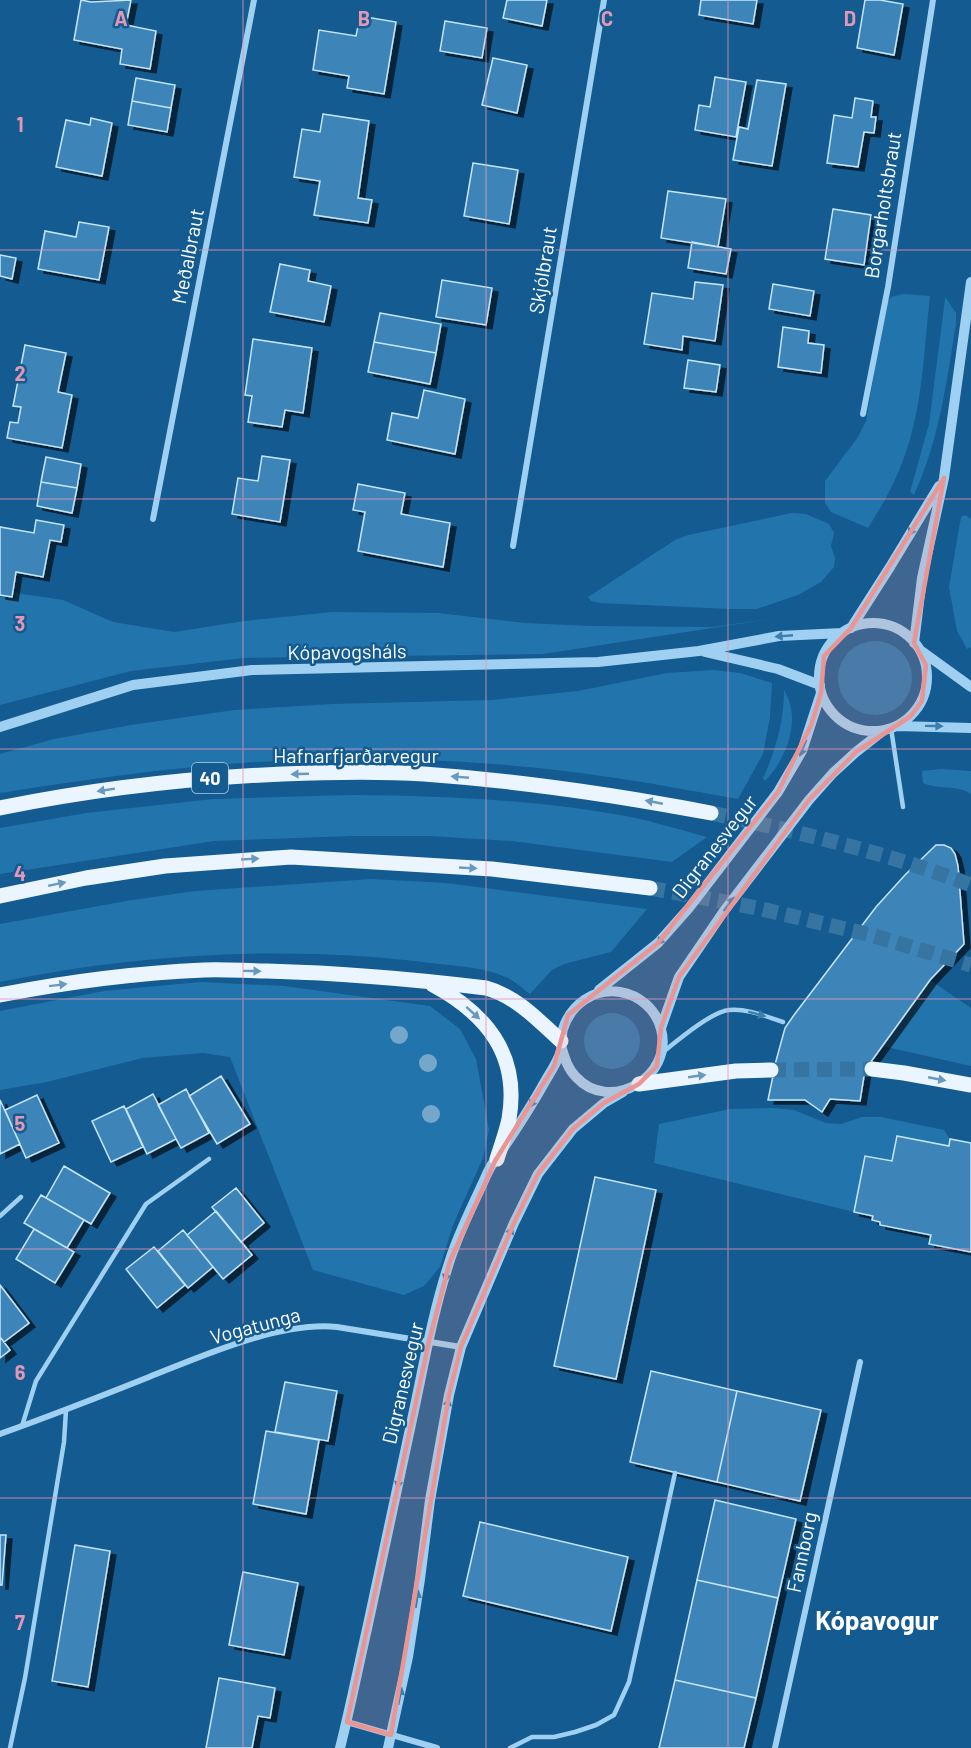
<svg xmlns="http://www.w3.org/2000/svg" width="971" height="1748" viewBox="0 0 971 1748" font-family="Barlow,sans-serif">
<defs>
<filter id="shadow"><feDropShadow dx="6" dy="4" stdDeviation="0" flood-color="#0009"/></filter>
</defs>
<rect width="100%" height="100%" fill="#135b90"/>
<path fill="#2274ad" d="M903,294L930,296C924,349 923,404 905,455C896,481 883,505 868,528L831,512L825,503V481L858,437L866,421L886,304L891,297Z
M946,298L956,313V324C946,385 940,437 914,495L910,492L929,424L945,299Z
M792,513L806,514L829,524L834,533L831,546L835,558L834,567L821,582L798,595L757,609H729L600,603L591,601L588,597L675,540L688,535Z
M965,515L971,519V647L967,649L957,631L949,587L961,517Z
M16,593L63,600L113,622L174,632L245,621L332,612L438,613L526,623L590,626L713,627L770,619L543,654L244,658L131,671L0,705V597L15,599Z
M838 678a37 37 0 1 1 74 0a37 37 0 1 1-74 0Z
M714,670L740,673L772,683L770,717L763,754L738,799C697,792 657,784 616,778C499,760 376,755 258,762C171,767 86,780 0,793V754L54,739L131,725L234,710L332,704L492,700L578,691L667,673Z
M784,690C802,719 787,758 765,781L763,778C776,750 784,721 784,690Z
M941,769L971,771V794C956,784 938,790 923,783L922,771Z
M351,795C439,796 528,799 614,814C646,819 677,829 707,837L672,862L512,841L429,836H352L214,841L0,874V828L86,813L213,799Z
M372,879L446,883L647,909L611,952L564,964L552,970L530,994C523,989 516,982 508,978C483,966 450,966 423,962C283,945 138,954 0,982V924L126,901L195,891Z
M930,980L971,1008V1066L882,1046Z
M200,982L284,986L430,1006L460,1029L476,1059L489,1130L483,1158L453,1225L440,1267L424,1286L404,1295L313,1270L230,1057L203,1053L143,1058L47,1082L0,1090V1011L104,991Z
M584 1041a28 28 0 1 1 56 0a28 28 0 1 1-56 0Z
M773,1108L794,1110L826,1123L841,1124L862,1117H881L944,1130L950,1139L949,1146L892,1161L865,1156L854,1212L654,1163L659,1124L730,1109Z"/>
<path fill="#3c85b9" stroke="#c6e6fc" stroke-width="1.5" filter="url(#shadow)" d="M81,0L91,2L131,0L126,25L156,31L150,69L120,64L122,49L74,40Z
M507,0H547L542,26L503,18Z
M701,0H757L753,24L699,15Z
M865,0H880L903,4L894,55L857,48Z
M360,16L396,22L384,94L347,88L349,76L313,70L319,30L356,36Z
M445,21L487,28L482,58L440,51Z
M493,58L527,65L517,113L482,105Z
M715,77L746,82L736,137L695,130L699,105L710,107Z
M136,78L175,85L171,108L132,101Z
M757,80L786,84L772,166L733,160L739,127L748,129Z
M855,98L873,101L871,117H876L874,133L864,132L858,167L827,163L834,115L852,118Z
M132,101L171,108L167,132L128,125Z
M323,114L369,121L358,198L372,200L368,223L314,215L320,181L294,177L302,129L320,132Z
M91,118L112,123L102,176L56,167L66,120L90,125Z
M473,163L518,170L509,224L464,216Z
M668,191L726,199L718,247L661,238Z
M833,209L871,215L864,265L825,259Z
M79,222L109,227L99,280L38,269L45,231L76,237Z
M692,242L731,249L726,274L688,268Z
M0,255L16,258L12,279L0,276Z
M280,264L310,270L308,281L331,286L324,322L270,312Z
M442,280L492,288L486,325L436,317Z
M695,282L723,285L715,341L683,336L682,350L644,344L652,293L693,299Z
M773,284L814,291L810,316L769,309Z
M380,313L441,324L436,353L374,342Z
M783,327L809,331L808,343L824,345L821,373L778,367Z
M253,339L312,348L303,413L285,410L282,427L248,422L252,396L245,395Z
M374,342L436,353L430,384L368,372Z
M25,345L66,353L58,392L72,395L62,448L7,438L10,422L18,423L21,407L13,406Z
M688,360L720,365L716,392L684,388Z
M424,390L465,399L455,454L387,440L392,413L418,418Z
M262,456L290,460L280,522L232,514L238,478L258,481Z
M46,457L81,464L77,488L41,482Z
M41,482L77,488L72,513L37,506Z
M358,484L405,493L401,514L450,523L443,567L358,551L365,512L353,510Z
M36,520L64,525L61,542L50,540L43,577L16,572L12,597L0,595V527L34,533Z
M936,845H944L951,848L955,854L958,866L964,944L930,980L865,1070L860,1101L830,1099L822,1112L805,1100H768L776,1061L785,1028L794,1015L876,907L905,875Z
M221,1076L250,1124L217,1144L189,1096Z
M186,1089L209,1133L181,1148L158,1105Z
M153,1094L176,1139L147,1154L126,1109Z
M37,1095L59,1143L26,1158L5,1110Z
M0,1100L20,1144L0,1154Z
M124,1106L143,1147L111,1162L92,1121Z
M897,1136L949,1146L950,1139L971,1143V1252L929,1244L931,1235L880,1225V1222L872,1220L873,1216L854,1212L865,1156L892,1161Z
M64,1166L110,1193L91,1224L46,1198Z
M595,1177L656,1190L616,1379L554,1366Z
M236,1188L264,1223L241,1242L212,1207Z
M41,1195L84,1220L67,1248L24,1223Z
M216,1211L252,1255L223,1279L187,1235Z
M34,1229L74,1252L55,1283L16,1259Z
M183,1230L213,1267L188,1288L158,1251Z
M154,1247L185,1285L157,1308L126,1269Z
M0,1285L29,1323L4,1342L0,1337Z
M0,1337L10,1350L0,1358Z
M651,1371L737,1391L717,1482L630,1462Z
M285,1382L337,1391L328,1441L275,1432Z
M737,1391L821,1410L800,1501L717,1482Z
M266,1431L319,1440L306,1514L253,1504Z
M715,1500L796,1519L778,1598L697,1580Z
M480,1522L628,1557L611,1631L463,1596Z
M0,1535H6L2,1585H0Z
M75,1545L110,1551L88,1687L52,1681Z
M243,1572L298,1583L284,1655L229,1645Z
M697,1580L778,1598L756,1698L675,1680Z
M219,1678L275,1688L270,1718L258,1716L252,1748H206Z
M675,1680L756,1698L744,1748H659Z"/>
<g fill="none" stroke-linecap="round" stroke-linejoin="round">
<path stroke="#3674a1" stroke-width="15" stroke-dasharray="15 8" stroke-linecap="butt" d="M711,813C799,832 887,853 971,885
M650,888L762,909L871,935L971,965
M771,1070L872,1069"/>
<path stroke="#9fd0f1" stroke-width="4.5" d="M891,728L903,807
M663,1052C678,1040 711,1012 729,1010C747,1008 767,1017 783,1022
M0,1216L21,1197
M22,1426L36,1381L146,1204L209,1159
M10,1748L25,1678L64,1442L66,1410
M510,1748L532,1737H554L575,1732L596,1725L614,1715L629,1682L675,1473"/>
<path stroke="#9fd0f1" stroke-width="6" d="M863,414L888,287L933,0
M153,519L254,0
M513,546L604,0
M0,1434C50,1416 99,1397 149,1377C202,1356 280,1321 337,1327L461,1347
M347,1722L437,1748
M775,1748L860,1362"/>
<path stroke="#9fd0f1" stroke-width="10" d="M819 677a54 54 0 1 1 108 0a54 54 0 1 1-108 0Z
M851,628L890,567L939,486
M914,643L922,578L944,478L971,282
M920,650L971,687
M705,652L778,669L820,685
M897,726L971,728
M0,727L133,685L252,670L598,662L699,651L779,636L842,633
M599,990L658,943L689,908L778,792L802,751L821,693
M661,1028L679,977L724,911L809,800L833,773L856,752L884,730
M340,1748C350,1709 358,1668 367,1629C382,1558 397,1487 413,1415C424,1364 433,1311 450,1260C458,1235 470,1211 481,1187C485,1179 488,1170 493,1163C512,1136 531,1107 547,1078C552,1070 559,1059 561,1050C563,1043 561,1036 563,1029C571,1004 594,988 620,992C639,995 656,1009 661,1029C674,1077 610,1114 576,1077C568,1069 565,1059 562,1049
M388,1748L408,1657L420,1579L430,1500L449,1395L461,1347L514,1223L538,1174L573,1129L604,1103L623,1092"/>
<path stroke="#eaf5ff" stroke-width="15" d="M0,808C94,789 188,778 283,774C330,772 377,771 424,774C521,781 616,795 711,813
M0,896L86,878L165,866L291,857L492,869L650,888
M433,985C487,1014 520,1055 509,1119C506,1133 501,1146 497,1159
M0,995C67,982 135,973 204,970C225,969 246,971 267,971C341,973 413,979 486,988C516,996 538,1020 561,1041
M872,1069L904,1073L971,1085
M639,1084L736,1071L771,1070"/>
</g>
<g fill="#75a7cb">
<circle cx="399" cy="1035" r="9"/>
<circle cx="428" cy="1063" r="9"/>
<circle cx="431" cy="1114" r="9"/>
</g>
<defs><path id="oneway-solid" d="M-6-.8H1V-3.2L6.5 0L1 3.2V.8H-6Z" transform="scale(1.5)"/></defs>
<g fill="#3d7ead">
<use href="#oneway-solid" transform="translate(913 528) rotate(121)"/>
<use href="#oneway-solid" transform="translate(784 636) rotate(175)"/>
<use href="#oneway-solid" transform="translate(934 726) rotate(1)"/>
<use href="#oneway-solid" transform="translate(803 748) rotate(112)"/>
<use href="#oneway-solid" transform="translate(729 904) rotate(-53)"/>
<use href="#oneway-solid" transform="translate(663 938) rotate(132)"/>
<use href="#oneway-solid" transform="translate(757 1014) rotate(15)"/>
<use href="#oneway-solid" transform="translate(534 1100) rotate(122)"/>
<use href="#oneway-solid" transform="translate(509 1235) rotate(-66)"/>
<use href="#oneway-solid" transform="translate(447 1273) rotate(105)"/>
<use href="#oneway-solid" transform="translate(447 1407) rotate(-79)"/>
<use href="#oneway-solid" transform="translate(399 1480) rotate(102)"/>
<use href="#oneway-solid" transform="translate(417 1599) rotate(-81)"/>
<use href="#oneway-solid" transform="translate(400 1696) rotate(-78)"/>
</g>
<g fill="#6999bc">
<use href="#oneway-solid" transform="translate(300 774) rotate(178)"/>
<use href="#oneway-solid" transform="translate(460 777) rotate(-175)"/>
<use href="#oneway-solid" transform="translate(106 790) rotate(171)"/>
<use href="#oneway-solid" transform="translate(654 802) rotate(-169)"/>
<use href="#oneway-solid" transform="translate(250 859) rotate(-3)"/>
<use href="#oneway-solid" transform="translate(468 868) rotate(3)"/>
<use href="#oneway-solid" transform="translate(57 884) rotate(-12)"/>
<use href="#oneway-solid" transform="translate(252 971) rotate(1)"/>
<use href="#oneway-solid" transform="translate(58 985) rotate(-7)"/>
<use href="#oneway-solid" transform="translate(473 1013) rotate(42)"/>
<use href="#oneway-solid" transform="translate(697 1076) rotate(-8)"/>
<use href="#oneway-solid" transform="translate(937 1079) rotate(11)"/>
</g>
<path fill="#ea9494" fill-opacity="0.2" stroke="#ea9494" stroke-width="4.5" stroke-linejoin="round" d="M944,478L914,643L926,665L922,701L911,716L856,752L809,800L679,977L661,1028L657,1066L639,1084L604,1103L573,1129L538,1174L514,1223L461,1347L449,1395L391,1735L347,1722L429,1341L450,1261L495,1161L554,1066L568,1015L658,943L778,792L811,725L821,693L824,656L851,628Z"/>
<path fill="none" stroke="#e497b5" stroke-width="1.5" stroke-opacity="0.55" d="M243,0V1748M486,0V1748M728,0V1748M0,250H971M0,499H971M0,749H971M0,999H971M0,1249H971M0,1498H971"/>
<g text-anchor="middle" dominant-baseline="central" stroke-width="5" stroke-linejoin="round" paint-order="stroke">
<rect fill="#135b90" stroke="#b8cede" stroke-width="1.5" x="192" y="763" width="36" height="30" rx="4.5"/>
<g font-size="18" font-weight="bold" fill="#fff">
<text x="210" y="778">40</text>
</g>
<g font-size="20" fill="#fff" stroke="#135b90">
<text transform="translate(882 205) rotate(-81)">Borgarholtsbraut</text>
<text transform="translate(187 256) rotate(-79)">Meðalbraut</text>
<text transform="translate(542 270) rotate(-81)">Skjólbraut</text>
<text transform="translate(347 651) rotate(-1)">Kópavogsháls</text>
<text x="356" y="755">Hafnarfjarðarvegur</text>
<text transform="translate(714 846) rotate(-52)">Digranesvegur</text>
<text transform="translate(255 1325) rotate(-15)">Vogatunga</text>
<text transform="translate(402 1383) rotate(-77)">Digranesvegur</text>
<text transform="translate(801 1552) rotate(-78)">Fannborg</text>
</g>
<g font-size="26" font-weight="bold" fill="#fff" stroke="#135b90">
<text x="877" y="1619">Kópavogur</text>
</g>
</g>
<g font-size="20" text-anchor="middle" font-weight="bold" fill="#e497b5" stroke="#135b90" stroke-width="5" stroke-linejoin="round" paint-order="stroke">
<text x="121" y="26">A</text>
<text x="364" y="26">B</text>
<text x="607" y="26">C</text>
<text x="850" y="26">D</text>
<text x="20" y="132">1</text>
<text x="20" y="381">2</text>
<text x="20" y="631">3</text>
<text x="20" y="881">4</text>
<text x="20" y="1131">5</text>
<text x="20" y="1380">6</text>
<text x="20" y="1630">7</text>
</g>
</svg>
